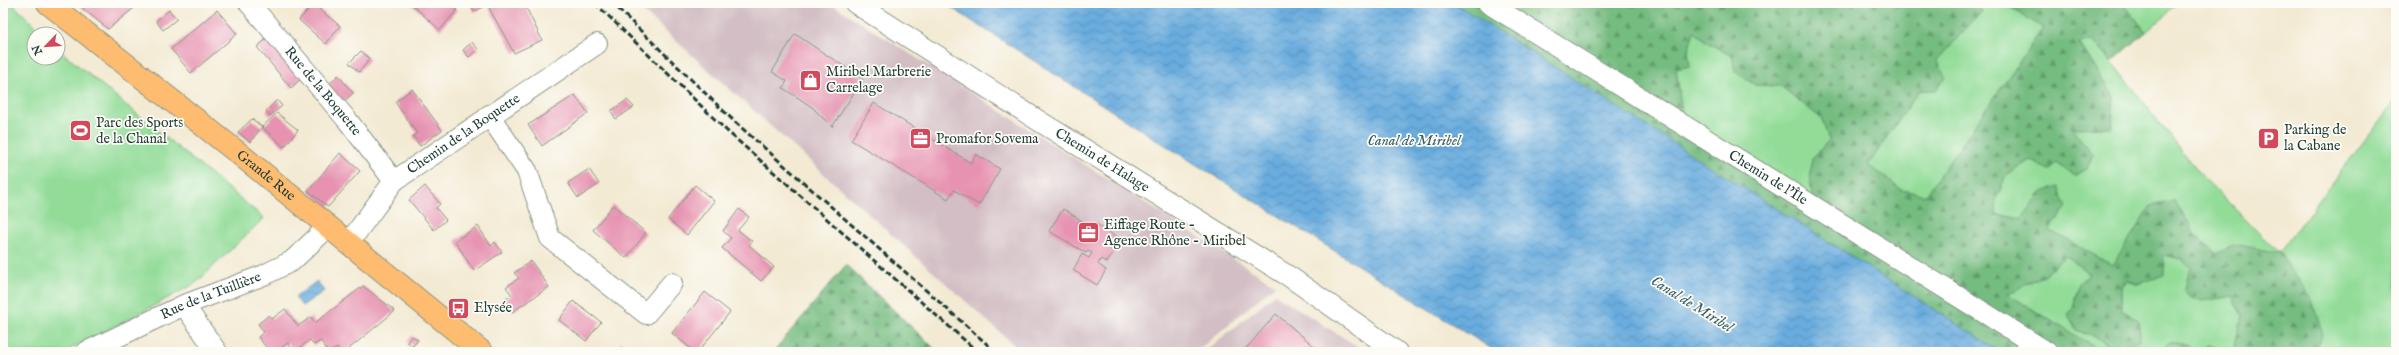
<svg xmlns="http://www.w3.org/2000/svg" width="2399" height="355" viewBox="0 0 2399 355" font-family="'IM FELL English',serif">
<defs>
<pattern id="forest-firs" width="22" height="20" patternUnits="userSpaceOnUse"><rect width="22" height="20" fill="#75bc80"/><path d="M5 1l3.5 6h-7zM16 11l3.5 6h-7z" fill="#5f9a6a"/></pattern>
<pattern id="water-waves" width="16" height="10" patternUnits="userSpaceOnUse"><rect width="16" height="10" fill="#69acde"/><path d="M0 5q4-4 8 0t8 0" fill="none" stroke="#568db5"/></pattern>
</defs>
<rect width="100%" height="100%" fill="#fdfcf7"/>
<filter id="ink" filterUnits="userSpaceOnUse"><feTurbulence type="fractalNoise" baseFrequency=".025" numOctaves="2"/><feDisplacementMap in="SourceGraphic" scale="8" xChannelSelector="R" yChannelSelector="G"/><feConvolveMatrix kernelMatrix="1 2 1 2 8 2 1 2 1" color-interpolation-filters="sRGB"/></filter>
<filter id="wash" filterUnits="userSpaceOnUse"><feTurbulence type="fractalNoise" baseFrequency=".012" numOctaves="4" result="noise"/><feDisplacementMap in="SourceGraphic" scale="16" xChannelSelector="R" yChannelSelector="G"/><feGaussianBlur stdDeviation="0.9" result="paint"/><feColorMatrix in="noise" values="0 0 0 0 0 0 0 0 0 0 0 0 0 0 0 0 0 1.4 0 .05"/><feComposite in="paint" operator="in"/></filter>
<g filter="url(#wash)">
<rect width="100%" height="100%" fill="#f3ead3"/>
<path fill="#d2bec4" d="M634,3H830L1275,285L1196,352H1022Z
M1275,294L1366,352H1204Z"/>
<path fill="#92dc98" stroke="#588c66" d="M3,3H12L43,34H34V58H58V49L264,218L196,283L133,317L64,352H3Z
M1977,3H2004L2043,28L1926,196L1902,190L1868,165L1919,90H1936L1937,60L1982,11Z
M2126,3H2179L2146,32L2125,5Z
M1694,31L1707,42L1732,56L1755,85L1781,86L1822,119L1829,140L1812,160L1814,202L1683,121L1676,69L1690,66L1688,52Z
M2094,40L2203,177L2279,253L2396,99V352H2315L2323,334L2217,255L2195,234L2174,201L2151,206L2112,266L2049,230L2041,192L2023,218L1996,215V199L2006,175L2030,160L2049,170L2057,163L2074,176L2086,168L2093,154L2071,128L2114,97L2079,43Z
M2066,255L2089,274C2071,290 2073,308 2076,330L2103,340L2110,352H2102L2007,294L2042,276Z
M2164,255L2182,259L2191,269L2186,279L2203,301L2233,296L2242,317L2234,350L2208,345L2201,352H2197C2189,343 2179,343 2168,343L2159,352H2121L2128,345L2140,341L2139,320L2121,310V286Z"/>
<path fill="url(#forest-firs)" stroke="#4a7c5a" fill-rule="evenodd" d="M1429,3H1977L1982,11L1937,60L1946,78L1936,90H1919L1868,165L1902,190L1926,195L2043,28L2004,3H2126L2125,6L2146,32L2112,62L2094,40L2079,43L2114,97L2112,127L2072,128L2093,154L2087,168L2074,176L2057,163L2049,170L2030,160L2006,175L1996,199V215L2023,218L2041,192L2058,187L2067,207L2049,230L2112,265L2151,206L2174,201L2195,234L2217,254L2234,244L2280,253L2311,298L2323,334L2315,352H2201L2208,345L2234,350L2242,316L2233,296L2203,301L2191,298L2184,290L2186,279L2191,269L2182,259L2164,255V275L2139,284L2127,280L2121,286V310L2139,320L2140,341L2128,345L2121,352H2110L2103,340L2076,330L2067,314L2073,308L2079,283L2089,274L2066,255L2042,276L2008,294L2102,352H1956ZM1694,31L1707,42L1732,56L1735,72L1755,85L1781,86L1822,119L1829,140L1812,159L1810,182L1813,202L1683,121L1676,69L1690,66L1688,52Z
M846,265L938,352H773Z
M2168,343C2179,343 2189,343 2197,352H2159Z"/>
<path fill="url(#water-waves)" stroke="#447489" d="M944,3H1454L2001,352H1497L1165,145Z
M317,281L324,291L302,306L295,297Z"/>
<g id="blocks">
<path fill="#e692b0" d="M76,3H140L108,29Z
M410,3H449L457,10L440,30Z
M469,3H491L474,12Z
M499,3H524L542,40L514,53L489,8Z
M313,4L340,26L326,44L299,20Z
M169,10L177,19L163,30L156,21Z
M217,10L237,34L191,73L171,49Z
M795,34L863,79L832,127L812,107L783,88L787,81L772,72Z
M270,36L304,76L291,88L257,47Z
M472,42L478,49L469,57L463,50Z
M361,51L370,59L359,72L349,63Z
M338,75L353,93L341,104L327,87Z
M412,89L442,130L420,146L413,136L417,133L395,102Z
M575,95L588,113L542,146L528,125Z
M277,100L282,106L270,116L266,111Z
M627,100L634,107L616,119L611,111Z
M874,103L971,163L976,154L1000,169L979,205L954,190L948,199L851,140Z
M277,113L298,130L284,147L262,127Z
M252,119L262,127L250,142L238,132Z
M340,153L360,171L328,207L308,191Z
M589,169L599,184L578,198L568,183Z
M695,185L714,201L687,235L668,219Z
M425,186L440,204L436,208L446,220L434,230L409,200Z
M613,205L646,233L626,258L593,230Z
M739,209L749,217L738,230L752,241L749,245L774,267L761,281L722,248L731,238L723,231Z
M1063,209L1092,227L1095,223L1121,240L1107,263L1101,259L1098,264L1106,270L1097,285L1073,270L1082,254L1089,258L1092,253L1088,251L1086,253L1049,231Z
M478,226L491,246L495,242L502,252L474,271L455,241Z
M531,261L549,287L512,312L504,300L512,295L506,287L519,278L514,273Z
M363,286L395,311L345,352H340L338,348L328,352L321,341L314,345L310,340L294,352L288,343L275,352H270L258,337L264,332L258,324L269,315L272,319L285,309L298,326L311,317L315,323Z
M705,292L730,312L698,352H695L672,333Z
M573,301L601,322L586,341L559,320Z
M1276,314L1321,352H1243Z
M412,336L418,340L413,346L407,342Z
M621,347L628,352H617Z"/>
</g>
</g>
<g filter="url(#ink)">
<use href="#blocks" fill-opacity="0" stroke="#899484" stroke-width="1"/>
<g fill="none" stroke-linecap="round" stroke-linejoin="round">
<defs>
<g id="minor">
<path id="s1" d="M249,3L348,121L394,181"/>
<path id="s2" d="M855,3L1039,121L1290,277L1397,352"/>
<path id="s3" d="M1488,3L2047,352"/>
<path d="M489,115L527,171L550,238L646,314L672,283"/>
<path id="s4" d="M348,244L394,181L597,44"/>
<path d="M184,305L217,352"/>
<path id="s5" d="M86,352L184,305L264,275L292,261L328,227"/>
</g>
<g id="major">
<path id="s6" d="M48,3L237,152L482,352"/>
</g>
</defs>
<use href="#minor" stroke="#899484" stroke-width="22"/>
<use href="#major" stroke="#899484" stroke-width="24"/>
<use href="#minor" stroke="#fff" stroke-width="20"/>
<use href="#major" stroke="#febc70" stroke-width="22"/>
<path stroke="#1f3d34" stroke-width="3" stroke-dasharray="6 3" stroke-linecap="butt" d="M595,3L727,131L978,352
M612,3L735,122L996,352"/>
</g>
</g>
<defs>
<symbol id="shop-square" viewBox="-11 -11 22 22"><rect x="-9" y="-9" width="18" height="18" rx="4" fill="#d1495b" stroke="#fdfcf7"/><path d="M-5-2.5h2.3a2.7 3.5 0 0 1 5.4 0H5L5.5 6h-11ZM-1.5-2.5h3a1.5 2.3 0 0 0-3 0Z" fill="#fff"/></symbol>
<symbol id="stadium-square" viewBox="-11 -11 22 22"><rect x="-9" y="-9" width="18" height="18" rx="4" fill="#d1495b" stroke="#fdfcf7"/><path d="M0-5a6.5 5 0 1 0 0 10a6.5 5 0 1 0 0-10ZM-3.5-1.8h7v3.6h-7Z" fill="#fff"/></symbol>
<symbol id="parking-square" viewBox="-11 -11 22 22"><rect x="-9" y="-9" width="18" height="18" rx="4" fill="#d1495b" stroke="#fdfcf7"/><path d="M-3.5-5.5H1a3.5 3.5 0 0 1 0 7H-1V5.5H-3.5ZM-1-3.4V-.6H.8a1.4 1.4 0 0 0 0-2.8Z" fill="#fff"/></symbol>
<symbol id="office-square" viewBox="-11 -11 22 22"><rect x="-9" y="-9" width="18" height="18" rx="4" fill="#d1495b" stroke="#fdfcf7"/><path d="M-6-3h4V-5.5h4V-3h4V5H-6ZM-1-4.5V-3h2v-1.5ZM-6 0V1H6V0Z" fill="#fff"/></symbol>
<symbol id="bus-square" viewBox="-11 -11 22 22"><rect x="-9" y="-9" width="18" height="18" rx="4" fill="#d1495b" stroke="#fdfcf7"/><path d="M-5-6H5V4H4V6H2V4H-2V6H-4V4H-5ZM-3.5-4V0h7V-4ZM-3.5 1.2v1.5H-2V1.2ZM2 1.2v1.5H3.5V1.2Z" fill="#fff"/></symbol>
</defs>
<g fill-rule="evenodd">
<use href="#shop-square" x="798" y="68" width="25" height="25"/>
<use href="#stadium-square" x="68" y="118" width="25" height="25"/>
<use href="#parking-square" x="2256" y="126" width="25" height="25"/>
<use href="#office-square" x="908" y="126" width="25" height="25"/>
<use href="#office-square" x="1076" y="220" width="25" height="25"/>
<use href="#bus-square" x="446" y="296" width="25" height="25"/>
</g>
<g text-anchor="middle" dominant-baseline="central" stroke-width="3.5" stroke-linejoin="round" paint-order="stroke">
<g font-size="14" fill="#1f3d34" stroke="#fdfcf7" text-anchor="start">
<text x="826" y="72">Miribel Marbrerie<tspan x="826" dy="16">Carrelage</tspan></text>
<text x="96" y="123">Parc des Sports<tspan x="96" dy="16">de la Chanal</tspan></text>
<text x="2284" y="130">Parking de<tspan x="2284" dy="16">la Cabane</tspan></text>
<text x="936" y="139">Promafor Sovema</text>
<text x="1104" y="225">Eiffage Route -<tspan x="1104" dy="16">Agence Rhône - Miribel</tspan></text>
<text x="474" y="308">Elysée</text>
</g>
<g font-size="14" fill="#1f3d34" stroke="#fdfcf7">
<text stroke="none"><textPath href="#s1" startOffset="115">Rue de la Boquette</textPath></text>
<text stroke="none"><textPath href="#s4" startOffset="162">Chemin de la Boquette</textPath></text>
<text stroke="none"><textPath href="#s2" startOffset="293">Chemin de Halage</textPath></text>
<text stroke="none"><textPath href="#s6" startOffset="278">Grande Rue</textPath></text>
<text stroke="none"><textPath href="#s3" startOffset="330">Chemin de l'Île</textPath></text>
<text stroke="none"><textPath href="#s5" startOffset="137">Rue de la Tuillière</textPath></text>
</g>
<g font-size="15" font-style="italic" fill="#355e67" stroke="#fdfcf7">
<text x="1414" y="140">Canal de Miribel</text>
<text transform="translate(1692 304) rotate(32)">Canal de Miribel</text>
</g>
</g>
<rect width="2399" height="355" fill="none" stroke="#fdfcf7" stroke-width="16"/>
<g transform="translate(46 46) rotate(245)"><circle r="19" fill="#fdfcf7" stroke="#a4b0a9"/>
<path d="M0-3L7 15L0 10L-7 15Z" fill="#d1495b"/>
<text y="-6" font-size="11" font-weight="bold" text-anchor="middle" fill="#1f3d34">N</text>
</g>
</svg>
